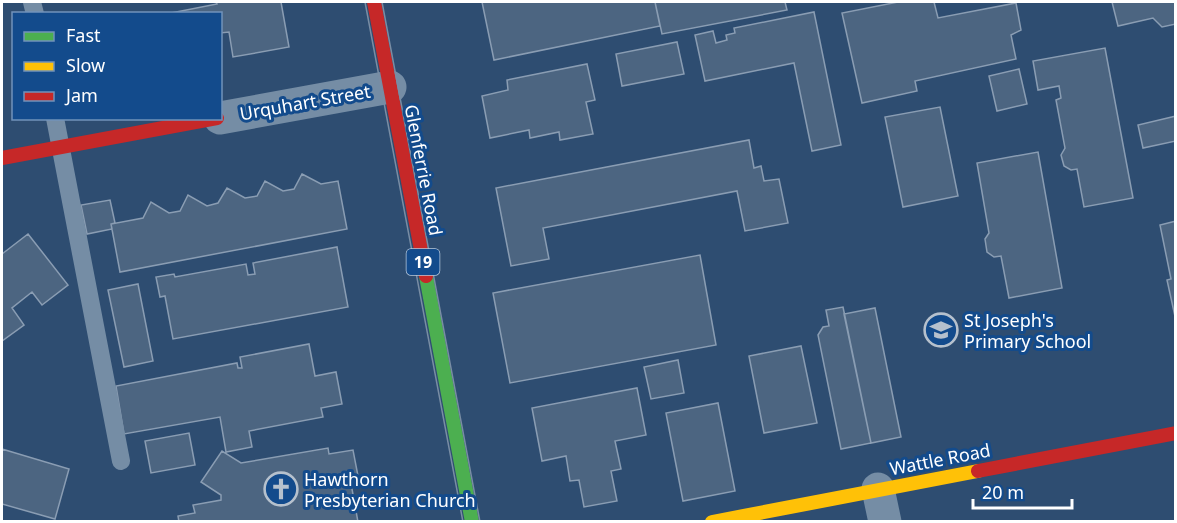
<svg xmlns="http://www.w3.org/2000/svg" width="1177" height="523" viewBox="0 0 1177 523" font-family="'Noto Sans',sans-serif">
<rect width="100%" height="100%" fill="#2e4d71"/>
<path fill="#4c6581" stroke="#8a9db3" stroke-width="1.5" d="M216,2H281L289,47L233,57L229,32L220,33V14H166L217,4Z
M482,2H655L660,26L494,60Z
M655,2H785L787,10L662,34Z
M898,2H934L938,18L1016,3L1021,30L1011,35L1016,59L915,81L917,91L862,103L842,13Z
M1112,2H1176V24L1162,27L1153,18L1118,26Z
M814,12L841,145L812,151L794,63L705,81L695,35L713,31L716,43L727,40L726,35L735,33L734,28Z
M677,42L684,74L622,86L616,54Z
M1105,48L1133,198L1084,207L1077,169L1071,170L1064,166L1061,155L1065,148L1056,100L1061,98L1059,86L1038,90L1033,61Z
M587,64L595,100L586,102L593,134L560,140L559,132L530,138L529,130L490,138L482,96L508,90L507,80Z
M1019,69L1027,104L997,111L989,76Z
M940,107L958,196L903,207L885,117Z
M1176,116V141L1143,148L1138,125Z
M749,140L754,168L761,166L764,181L779,179L788,223L745,231L737,191L543,228L549,259L511,266L496,188Z
M1038,152L1062,288L1009,298L1001,256L994,257L987,252L985,239L989,233L977,163Z
M302,174L321,184L338,181L347,229L120,272L111,224L143,218L151,202L169,213L180,211L188,195L207,206L218,203L227,188L245,198L257,196L265,181L283,191L294,189Z
M110,200L115,223L111,224L112,229L87,234L81,205Z
M1176,221V321L1167,280L1171,279L1160,225Z
M28,234L68,285L42,305L32,292L12,308L24,325L2,341V254Z
M337,247L348,307L173,339L165,296L160,297L156,277L174,274L175,277L246,264L248,275L255,274L253,263Z
M700,255L716,345L510,383L493,293Z
M138,284L153,361L124,367L108,290Z
M843,307L871,443L841,449L818,335L823,327L829,326L826,310Z
M875,308L901,437L871,443L844,314Z
M309,344L315,376L336,372L342,404L321,408L323,417L249,431L252,447L226,452L220,417L124,434L116,386L237,363L238,368H242L240,357Z
M801,346L817,423L764,433L749,356Z
M678,360L684,393L651,399L644,367Z
M637,388L646,435L615,441L621,469L611,471L617,501L584,507L579,480L570,481L566,456L542,461L532,408Z
M718,403L735,491L683,501L666,413Z
M189,433L195,465L151,473L145,441Z
M328,448L329,454L353,450L358,476L350,478L358,522H179L178,516L195,513L193,505L221,500V495L201,482L222,451L241,463Z
M2,449L69,469L55,519L2,504Z"/>
<g fill="none" stroke-linecap="round" stroke-linejoin="round">
<path stroke="#758da5" stroke-width="18" d="M32,2L35,14
M55,118L121,461"/>
<path stroke="#758da5" stroke-width="33" d="M220,118L390,87
M878,489L885,522"/>
<path stroke="#4caf50" stroke-width="14" d="M426,276L472,522"/>
<path stroke="#ffc107" stroke-width="14" d="M712,522L978,471"/>
<path stroke="#c62828" stroke-width="14" d="M374,2L426,276
M2,158L217,118
M978,471L1176,433"/>
<path stroke="#798da4" stroke-width="1.5" d="M365,2L463,522
M382,2L480,522"/>
</g>
<defs>
<symbol id="school-ring" viewBox="-11 -11 22 22"><circle r="9.5" fill="#134b8c" stroke="#b6c1cd" stroke-width="1.5"/><path d="M0-5L7-2L0 1L-7-2ZM-4 1L0 2.5L4 1V4Q0 6-4 4Z" fill="#b6c1cd"/></symbol>
<symbol id="church-ring" viewBox="-11 -11 22 22"><circle r="9.5" fill="#134b8c" stroke="#b6c1cd" stroke-width="1.5"/><path d="M-1.2-6h2.4v3.5h3.3v2.4h-3.3V6h-2.4V-.1h-3.3v-2.4h3.3Z" fill="#b6c1cd"/></symbol>
</defs>
<g fill-rule="evenodd">
<use href="#school-ring" x="922" y="311" width="38" height="38"/>
<use href="#church-ring" x="262" y="470" width="38" height="38"/>
</g>
<g text-anchor="middle" dominant-baseline="central" stroke-width="6" stroke-linejoin="round" paint-order="stroke">
<rect fill="#134b8c" stroke="#b8c9dc" stroke-width="1.5" x="406.5" y="249" width="33" height="26" rx="4.5"/>
<g font-size="16" font-weight="bold" fill="#fff">
<text x="423" y="262">19</text>
</g>
<g font-size="18" fill="#fff" stroke="#134b8c">
<text transform="translate(305 102) rotate(-10)">Urquhart Street</text>
<text transform="translate(424 170) rotate(79)">Glenferrie Road</text>
<text transform="translate(940 459) rotate(-11)">Wattle Road</text>
</g>
<g font-size="18" fill="#fff" stroke="#134b8c" text-anchor="start">
<text x="964" y="320">St Joseph's<tspan x="964" dy="21">Primary School</tspan></text>
<text x="304" y="479">Hawthorn<tspan x="304" dy="21">Presbyterian Church</tspan></text>
</g>
</g>
<rect width="1177" height="523" fill="none" stroke="#ffffff" stroke-width="6"/>
<rect x="12" y="12" width="210" height="108" fill="#134b8c" stroke="#7193ba" stroke-width="1.5"/>
<rect x="24" y="32" width="30" height="9" fill="#4caf50" stroke="#7193ba" stroke-width="1.5"/>
<text x="66" y="42" font-size="18" fill="#ffffff">Fast</text>
<rect x="24" y="62" width="30" height="9" fill="#ffc107" stroke="#7193ba" stroke-width="1.5"/>
<text x="66" y="72" font-size="18" fill="#ffffff">Slow</text>
<rect x="24" y="92" width="30" height="9" fill="#c62828" stroke="#7193ba" stroke-width="1.5"/>
<text x="66" y="102" font-size="18" fill="#ffffff">Jam</text>
<path d="M973 499v9h99v-9" fill="none" stroke="#ffffff" stroke-width="3"/>
<text x="982" y="499" font-size="18" fill="#ffffff" stroke="#134b8c" stroke-width="4.5" paint-order="stroke">20 m</text>
</svg>
